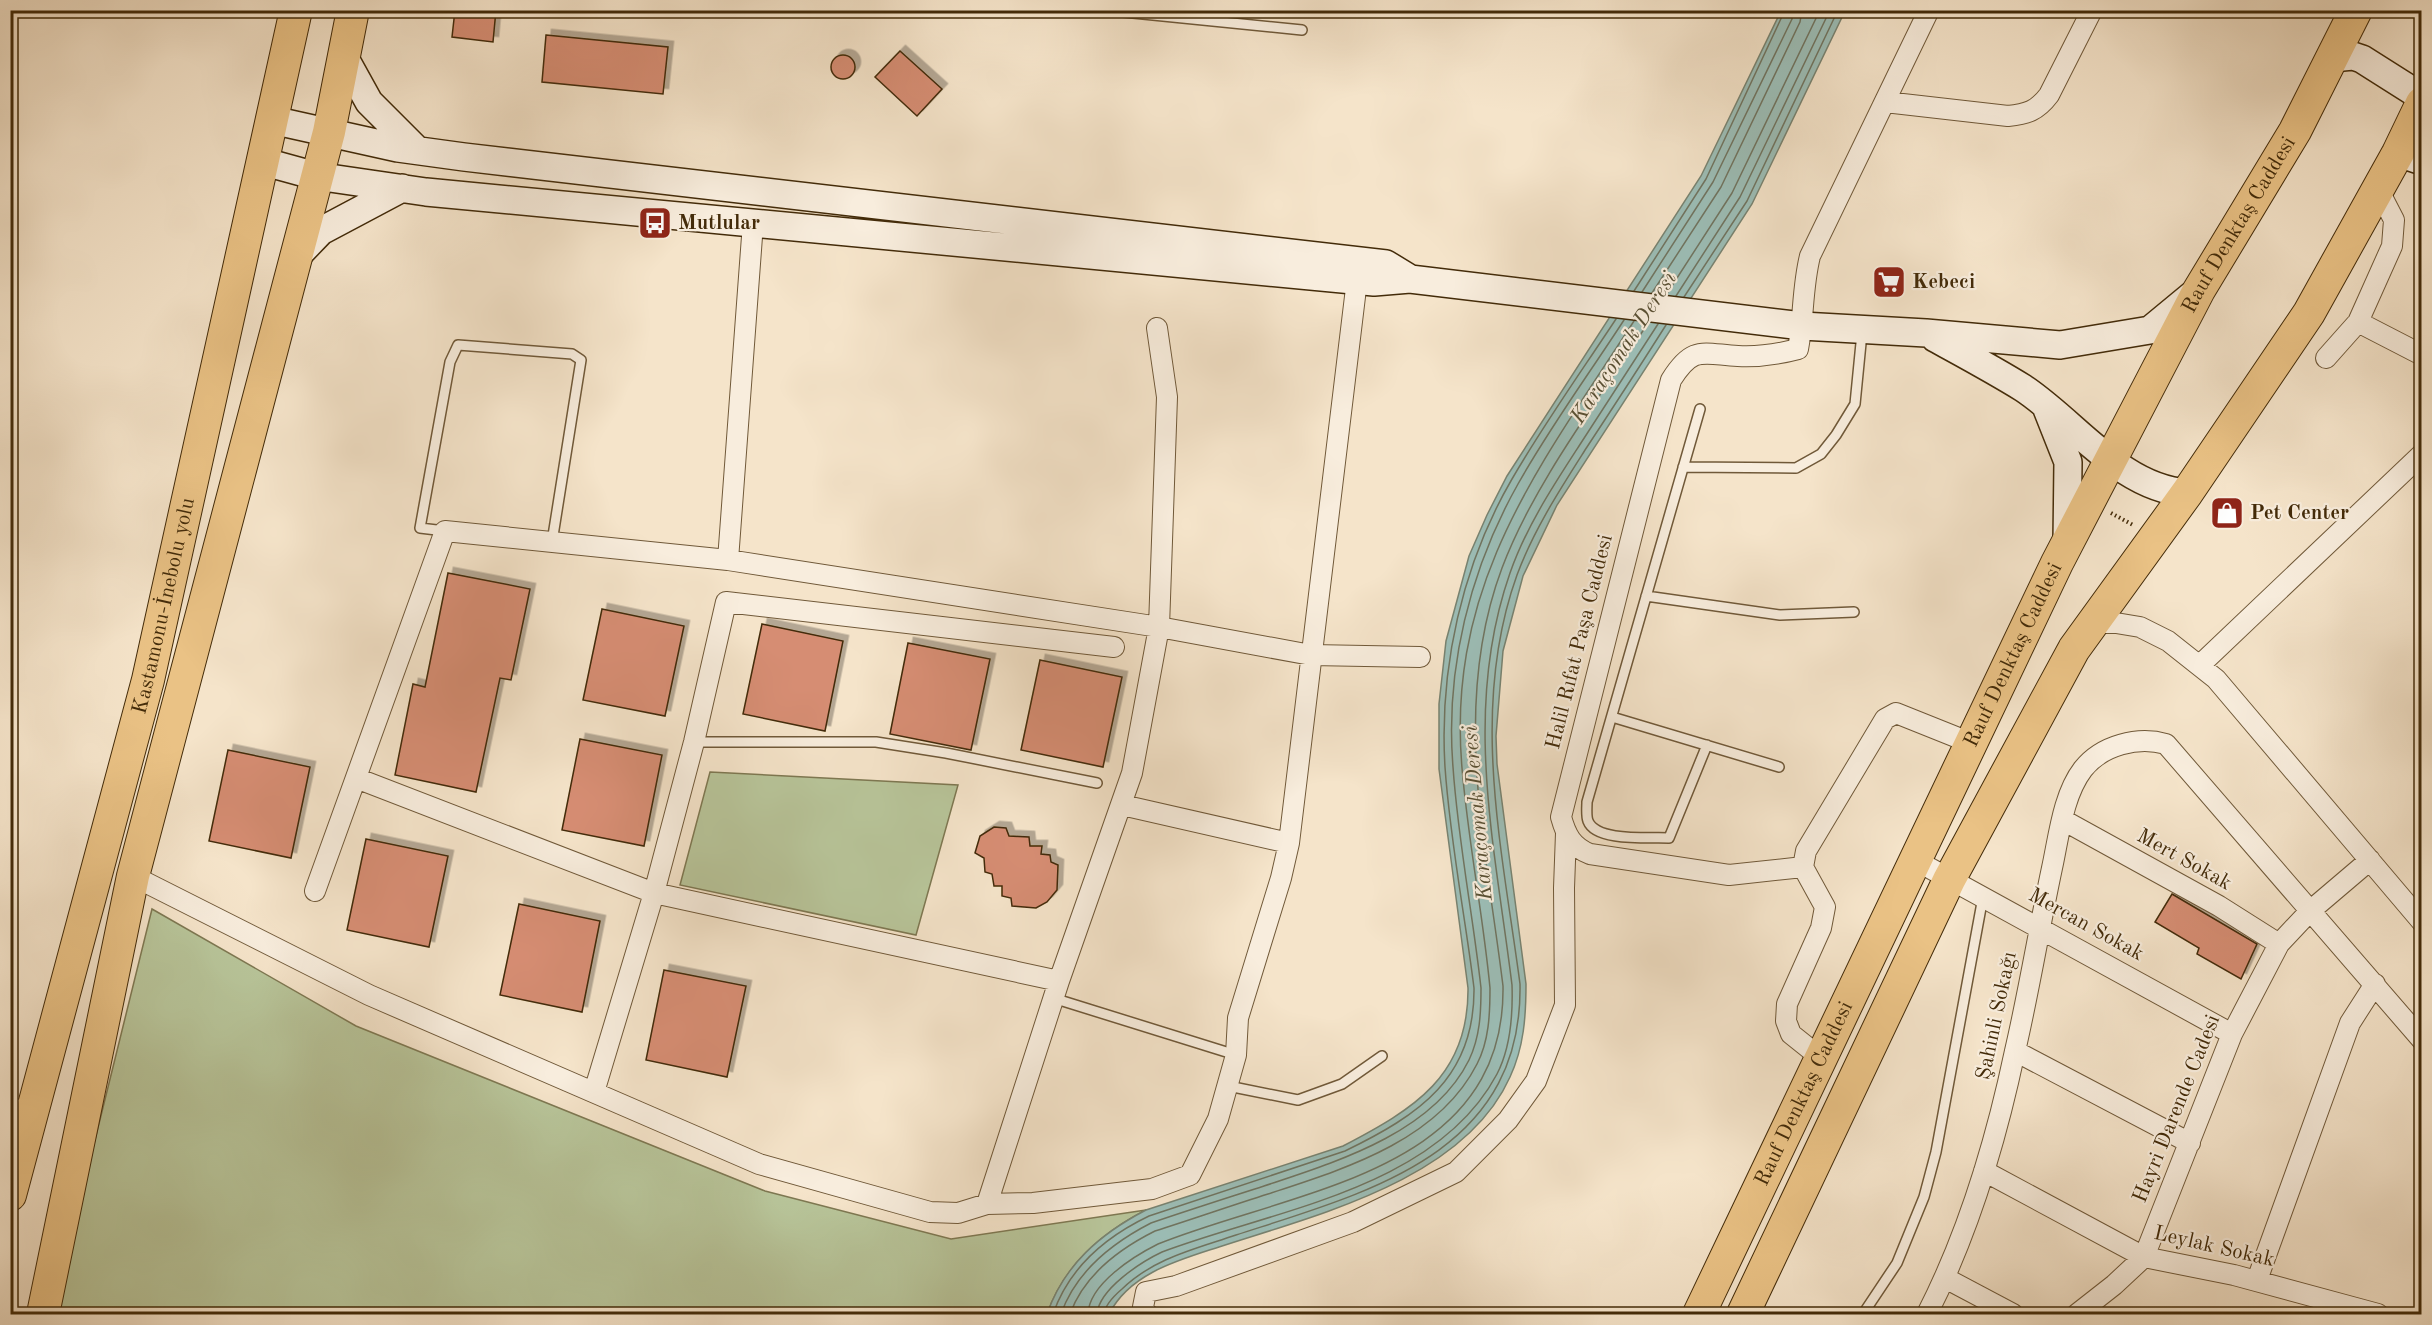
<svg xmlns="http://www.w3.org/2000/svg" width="2432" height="1325" viewBox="0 0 2432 1325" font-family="'Old Standard TT',serif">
<defs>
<filter id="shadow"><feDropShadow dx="5.5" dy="-5.5" stdDeviation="0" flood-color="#0004"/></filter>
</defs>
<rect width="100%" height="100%" fill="#f5e4ca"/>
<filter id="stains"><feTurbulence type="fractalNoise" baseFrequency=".00333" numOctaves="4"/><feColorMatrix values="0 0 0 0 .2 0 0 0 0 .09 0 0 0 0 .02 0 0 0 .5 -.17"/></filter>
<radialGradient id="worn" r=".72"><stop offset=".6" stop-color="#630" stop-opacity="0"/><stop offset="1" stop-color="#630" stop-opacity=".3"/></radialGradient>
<path fill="#b8c59a" stroke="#7e7852" stroke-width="1.5" d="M710,772L958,785L916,935L680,885Z
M152,909L356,1026L765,1191L951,1239L1146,1210C1101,1233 1064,1266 1047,1314H57L74,1225Z"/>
<path fill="#9cbeb7" stroke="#788371" stroke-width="1.5" d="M1781,11H1845L1752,204L1557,505L1523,576L1503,651L1496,736L1497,764L1526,984C1526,1016 1524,1047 1510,1077C1464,1180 1316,1215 1219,1247C1179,1260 1130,1273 1109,1314H1047C1064,1265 1100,1234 1146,1210L1343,1146C1414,1109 1469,1076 1468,988L1439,769V704L1446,641L1469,556L1487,515L1507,476L1701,176Z"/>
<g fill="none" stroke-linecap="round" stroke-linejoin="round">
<path stroke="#707460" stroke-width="1.5" d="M1634,291L1706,179L1785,10
M1642,292L1713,182L1792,19L1793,10
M1652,293L1721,187L1800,22L1802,10
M1666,295L1732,193L1820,10
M1676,296L1740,197L1830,10
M1684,297L1747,201L1838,10
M1053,1314C1069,1268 1105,1237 1149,1216L1345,1151C1419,1115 1475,1078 1474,988C1465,915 1450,841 1445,767C1439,668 1462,565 1512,479C1544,424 1581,372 1616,319
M1061,1314C1076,1271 1112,1243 1151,1223C1189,1210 1227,1198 1264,1186C1336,1162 1433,1133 1469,1060C1480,1037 1481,1013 1481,988C1473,915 1458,841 1453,767C1445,669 1470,569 1518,484C1550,427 1589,374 1624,320
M1070,1314C1084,1275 1119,1249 1155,1231C1193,1219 1230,1206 1268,1194C1344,1169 1438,1141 1477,1064C1489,1041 1490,1014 1490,988C1483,914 1468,841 1462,768C1446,583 1540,466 1634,321
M1088,1314C1089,1284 1134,1256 1158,1244C1291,1190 1506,1174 1503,986C1486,847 1451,704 1502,568C1534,483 1599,399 1648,323
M1097,1314C1099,1289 1141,1262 1162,1252C1273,1210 1436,1189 1497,1074C1511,1047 1513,1015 1512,985C1495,846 1462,710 1510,573C1526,527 1553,486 1579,446C1606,405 1632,364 1658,324
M1104,1314C1105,1305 1115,1295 1122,1289C1154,1258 1195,1249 1236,1235C1368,1192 1523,1154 1520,984C1502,848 1469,708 1517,575C1534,529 1561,488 1587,447C1614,406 1640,366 1666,325"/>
</g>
<path fill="#d68d73" stroke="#432b09" stroke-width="1.5" filter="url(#shadow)" d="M455,10H496L493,42L452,37Z
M546,35L668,47L663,94L542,82Z
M900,51L942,89L917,116L875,77Z
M831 67a12 12 0 1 1 24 0a12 12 0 1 1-24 0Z
M448,573L530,589L511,680L500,678L476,792L395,775L413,684L425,687Z
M602,609L684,626L665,716L583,700Z
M762,624L843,641L825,731L743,714Z
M908,643L990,659L971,750L890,734Z
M1040,660L1122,677L1103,767L1021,750Z
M580,739L662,755L644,846L562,830Z
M228,750L310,767L291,858L209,841Z
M994,827L1006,828L1009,836L1029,837L1030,846H1042L1041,854L1050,855L1051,862L1058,865L1057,890L1047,902L1036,908L1012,906L1011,898L1002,896V886H994L992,874L985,872L984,858L975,853L980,836Z
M366,839L448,856L429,947L347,930Z
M2172,894L2257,944L2241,979L2197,954L2199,948L2155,922Z
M519,904L600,921L582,1012L500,995Z
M664,970L746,986L727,1077L646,1060Z"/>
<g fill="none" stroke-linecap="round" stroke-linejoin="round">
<defs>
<path id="lane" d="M1103,10L1302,30
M1700,409L1587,802C1587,807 1586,816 1588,821C1596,842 1649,837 1669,838L1707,745
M1683,467L1796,468L1821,454L1836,435L1855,404L1862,333
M445,531L420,528L450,362L458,345L572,354L581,360L552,542
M1646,596L1780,615L1854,612
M1612,717L1779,767
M694,742H876L946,753L1097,783
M1053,998L1236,1055
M1228,1086L1298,1100L1342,1084L1382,1056
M1863,1314L1897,1263L1924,1197L1936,1152L1983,897"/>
<path id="street" d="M1885,102L2008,116C2027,114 2037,111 2049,95L2092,10
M2358,322L2422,355
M2326,358L2358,322L2392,246L2394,220L2377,187
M728,560L1159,627L1311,655L1420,657
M2092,623H2116L2140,627L2168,641L2216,679L2422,922
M2200,665L2422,454
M356,778L654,893L1059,981
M1122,805L1289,843
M2063,820L2219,906L2279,944
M1915,860L2232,1034
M1803,867L1729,875L1590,854C1572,847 1566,835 1561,817L1671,380C1693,345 1702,354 1738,356C1757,357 1779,354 1798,349C1804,318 1802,288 1810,256L1929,10
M133,876L369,995L759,1164L930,1212L958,1213L987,1204L1033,1203L1152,1189L1190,1175L1218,1119L1236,1055L1238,1018L1281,878L1289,843L1357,280
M315,891L445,531L728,560L753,223
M2015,1051L2190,1143
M1821,1058L1791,1034L1786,1021L1787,1004L1821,928L1825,907L1803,867L1806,851L1885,719L1896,713L1971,743
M594,1092L654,893L694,742L726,602L1114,647
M10,1108L32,1113
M1984,1171L2144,1257L2234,1275L2378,1314
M987,1204L1059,981L1132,773L1159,627L1167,397L1157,328
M1945,1278L2013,1314
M2257,1280L2350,1023L2375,984
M1147,1314L1143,1307L1146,1292L1176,1286L1353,1222L1456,1172L1508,1120L1536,1081L1565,1005L1564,888L1566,833
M1927,1314C1969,1232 1996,1141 2015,1051C2029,991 2039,929 2052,868C2059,836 2063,795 2083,769C2102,745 2138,736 2166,744L2422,1040
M2077,1314L2114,1285L2144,1257L2232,1034L2279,944L2310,911L2370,860"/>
<path id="secondary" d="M343,55L369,102L417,150
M2332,58L2353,56L2362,59L2422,97
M272,120L398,148L464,157L1386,264L1409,278
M2398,153L2422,161
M265,162L316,176L426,192L1374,282L1410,279L1802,326L1926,333L2060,345L2150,330L2196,292
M295,258L321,231L402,188
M1935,338C1964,354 1994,370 2023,388C2076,423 2120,488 2187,493
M2047,409L2068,462L2067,543"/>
<g id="primary">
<path id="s1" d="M10,1195L148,680L296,10"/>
<path d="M43,1314L133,876L329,132L353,10"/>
<path id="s2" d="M1699,1314L2057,563L2199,290L2295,131L2356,10"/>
<path d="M1743,1314L1949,880L2074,649L2187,493L2309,313L2398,153L2422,103"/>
</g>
</defs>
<use href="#lane" stroke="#705939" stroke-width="12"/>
<use href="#street" stroke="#705939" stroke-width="22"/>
<use href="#secondary" stroke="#432b09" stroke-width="30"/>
<use href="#primary" stroke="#432b09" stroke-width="34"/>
<path stroke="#432b09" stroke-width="4" stroke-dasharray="1.5 3" stroke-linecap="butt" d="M2111,513L2133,525"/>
<use href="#lane" stroke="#f8eddd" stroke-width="9"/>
<use href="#street" stroke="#f8eddd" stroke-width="20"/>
<use href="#secondary" stroke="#f8eddd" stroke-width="27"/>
<use href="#primary" stroke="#eac285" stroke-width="32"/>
</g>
<defs>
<symbol id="bus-square" viewBox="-11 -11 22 22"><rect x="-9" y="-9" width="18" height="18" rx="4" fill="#8f2418" stroke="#f8eddd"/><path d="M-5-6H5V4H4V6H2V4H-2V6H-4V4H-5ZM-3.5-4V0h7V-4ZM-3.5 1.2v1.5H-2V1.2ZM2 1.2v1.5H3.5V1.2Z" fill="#fff"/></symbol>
<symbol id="supermarket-square" viewBox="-11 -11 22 22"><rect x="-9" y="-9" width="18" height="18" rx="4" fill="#8f2418" stroke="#f8eddd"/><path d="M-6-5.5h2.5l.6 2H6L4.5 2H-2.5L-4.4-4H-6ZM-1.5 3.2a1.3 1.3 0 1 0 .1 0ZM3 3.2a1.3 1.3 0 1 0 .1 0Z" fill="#fff"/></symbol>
<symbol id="shop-square" viewBox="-11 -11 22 22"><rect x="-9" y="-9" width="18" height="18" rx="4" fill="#8f2418" stroke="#f8eddd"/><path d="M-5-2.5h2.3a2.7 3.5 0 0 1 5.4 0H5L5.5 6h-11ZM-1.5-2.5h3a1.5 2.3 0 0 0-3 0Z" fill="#fff"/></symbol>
</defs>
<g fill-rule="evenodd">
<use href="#bus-square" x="636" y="204" width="38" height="38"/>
<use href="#supermarket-square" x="1870" y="263" width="38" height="38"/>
<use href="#shop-square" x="2208" y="494" width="38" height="38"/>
</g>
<g text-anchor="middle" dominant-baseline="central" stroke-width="4.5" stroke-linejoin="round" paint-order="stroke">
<g font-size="21" font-weight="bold" fill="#432b09" stroke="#f8eddd" text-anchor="start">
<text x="678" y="223">Mutlular</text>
<text x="1912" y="282">Kebeci</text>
<text x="2250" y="513">Pet Center</text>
</g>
<g font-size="21" fill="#432b09" stroke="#f8eddd">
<text stroke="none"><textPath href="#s2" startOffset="1216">Rauf Denktaş Caddesi</textPath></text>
<text stroke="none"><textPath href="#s1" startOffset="609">Kastamonu-İnebolu yolu</textPath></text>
<text transform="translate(1580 642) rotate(-76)">Halil Rıfat Paşa Caddesi</text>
<text stroke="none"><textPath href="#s2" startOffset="730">Rauf Denktaş Caddesi</textPath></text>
<text transform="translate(2184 860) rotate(29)">Mert Sokak</text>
<text transform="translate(2086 925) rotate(29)">Mercan Sokak</text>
<text transform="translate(1997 1016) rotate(-78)">Şahinli Sokağı</text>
<text stroke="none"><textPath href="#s2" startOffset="244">Rauf Denktaş Caddesi</textPath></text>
<text transform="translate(2177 1109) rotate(-68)">Hayri Darende Cadesi</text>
<text transform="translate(2214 1247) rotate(13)">Leylak Sokak</text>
</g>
<g font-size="22" font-style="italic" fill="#595034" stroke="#f8eddd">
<text transform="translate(1624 348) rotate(-57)">Karaçomak Deresi</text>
<text transform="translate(1478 813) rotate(-95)">Karaçomak Deresi</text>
</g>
</g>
<rect width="2432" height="1325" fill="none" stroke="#f5e4ca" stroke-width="36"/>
<rect x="12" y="12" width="2408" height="1301" fill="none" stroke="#432b09" stroke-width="3"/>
<rect x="18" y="18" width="2396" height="1289" fill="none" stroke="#432b09" stroke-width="1.5"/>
<rect width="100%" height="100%" filter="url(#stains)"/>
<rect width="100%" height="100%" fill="url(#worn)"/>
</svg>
